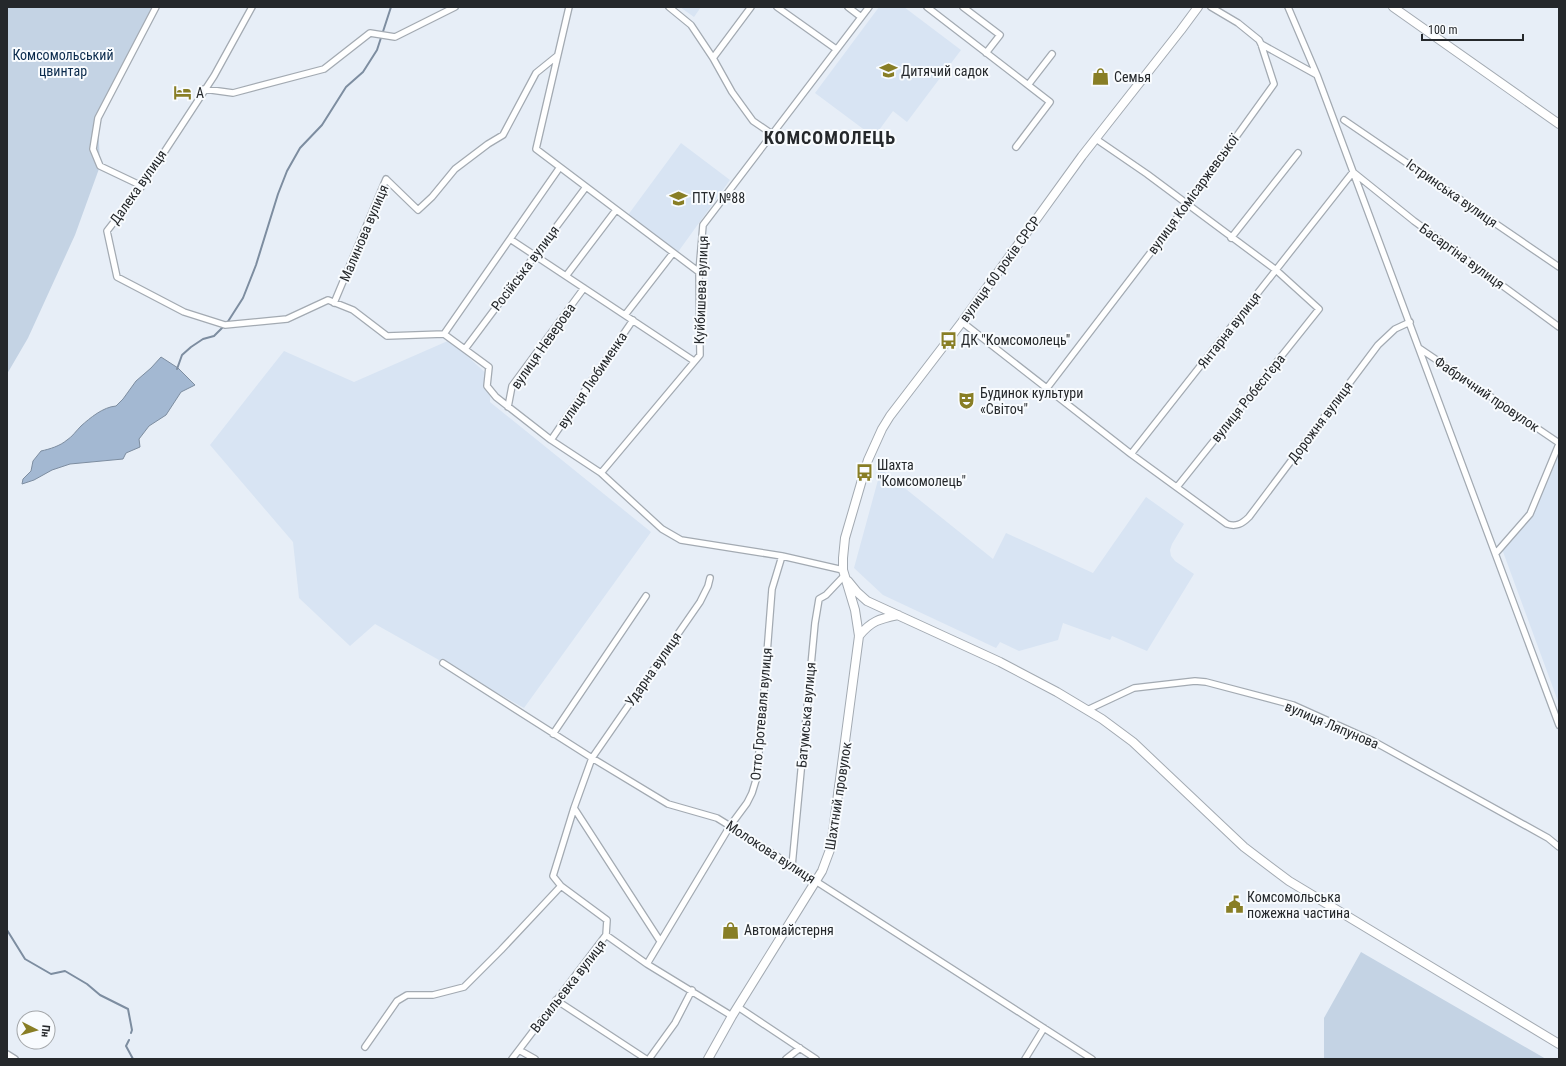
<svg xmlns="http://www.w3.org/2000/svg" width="1566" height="1066" viewBox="0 0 1566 1066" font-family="'Roboto Condensed',sans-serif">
<rect width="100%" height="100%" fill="#e7eef7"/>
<path fill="#d8e4f3" d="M680,7H701L694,17Z
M879,7H904L961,50L907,122L893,111L874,137L815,93Z
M681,143L730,180L678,252L628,215Z
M450,340L491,378L490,402L651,532L524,708L375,624L350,646L299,598L293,542L210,445L284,351L354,382Z
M1559,439V704L1502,549L1527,516Z
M881,469L993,559L1006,533L1093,573L1146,497L1184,524L1172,544L1170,550L1171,556L1175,561L1194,574L1147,651L1112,636L1110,640L1063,623L1058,640L1019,651L1000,642L996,648L883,595L854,568Z"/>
<path fill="#c4d3e4" d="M7,7H156L98,118L100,166L75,235L28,338L7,374Z
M1361,952L1546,1059H1324V1018Z"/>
<path fill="#a3b8d2" stroke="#7d8da0" d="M161,357L178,368L195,385L181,392L166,415L149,426L139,439L140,447L126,453L123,459L70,464L52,470L34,480L22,484L23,479L31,471L33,461L41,451C50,449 60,446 67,440C72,437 76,431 81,426C90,418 103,407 116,406L123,399L136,381L151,368Z"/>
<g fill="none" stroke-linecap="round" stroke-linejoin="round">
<path stroke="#7d8da0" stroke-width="2" d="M227,323L243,298L256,265L278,194L287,171L300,148L322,125L346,87L363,72L377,50L391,7
M177,369L182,355L191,347L203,339L214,336L224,326
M7,930L25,959L51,974L65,971L87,984L100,995L128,1009L132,1030L131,1033
M129,1040L126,1046L133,1059"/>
<defs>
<path id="street" d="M252,7L214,76L142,186L107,231L117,277L184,312L225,325L287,319L328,300L353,310L387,336L444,334
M569,7L536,149L699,272
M669,7L691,25L713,58L732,92L753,121L772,134
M777,7L836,49
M848,7L861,17
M927,7L1028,85
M963,7L1000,35L986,53
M1288,7L1317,75
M1261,44L1317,75L1559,725
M713,58L751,7
M204,89L233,93L324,69L370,33L395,37L455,7
M1344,120L1559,267
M1096,139L1147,174L1276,270L1319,309L1177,487
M1016,147L1050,102L1028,85L1052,54
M560,167L444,334L489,367L487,386L496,397L551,440L601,473
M142,186L100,166L93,149L98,118L156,7
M1231,238L1298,153
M510,239L694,361
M566,276L616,210
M334,303L386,179L418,210L432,197L455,169L488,144L503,135L536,73L557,56
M625,315L673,253
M962,322L1131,454L1227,524C1236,527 1242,524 1249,517L1378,345L1395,329L1410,322
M1419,348L1559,443
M465,349L586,187
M1047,388L1187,205L1274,84L1261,44L1259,40L1238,23L1211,7
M508,407L512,386L584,288
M551,440L633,320
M1131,454L1353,172L1414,221L1559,327
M1496,553L1530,514L1559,444
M843,570L782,556L681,540L662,529L601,473L700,355L699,272L703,225L869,7
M443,663L592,758L668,804L717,818L730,826L1092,1059
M1087,710L1134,688L1195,681L1206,682L1293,705L1373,741L1548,838L1559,847
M553,734L646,596
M574,808L553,876L561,886L607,920L606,935
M792,866L815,623L819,599L826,595L844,576
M660,941L574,808L592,758L700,602L708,586L710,578
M647,964L730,826L747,803L752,793L756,780L760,743L772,589L782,556
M556,1000L646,1059
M738,1007L816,1059
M365,1047L397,1001L407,995H433L464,987L501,950L561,886
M519,1050L535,1059
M7,1054L15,1059
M512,1059L606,935L647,964L732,1016
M649,1059L675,1023L692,990
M786,1059L800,1048
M1025,1059L1044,1028"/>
<path id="secondary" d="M1393,7L1559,124
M848,581L857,592L867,601L1000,662L1057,692L1102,719L1133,742L1244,847L1289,881L1559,1044
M859,636C871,621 879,619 898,615
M708,1059L732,1016L822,871L831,847L859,636L855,610L843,570V558L845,538L864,473L868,460L882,429L890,416L962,322L1082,156L1181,30L1198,7"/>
</defs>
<use href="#street" stroke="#a3aab2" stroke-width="8"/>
<use href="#secondary" stroke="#a3aab2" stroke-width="10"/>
<use href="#street" stroke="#fff" stroke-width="5.5"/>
<use href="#secondary" stroke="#fff" stroke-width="8"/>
</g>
<defs>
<symbol id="school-bare" viewBox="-9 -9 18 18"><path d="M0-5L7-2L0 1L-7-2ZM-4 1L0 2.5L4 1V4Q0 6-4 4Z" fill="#887e25" stroke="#f8fbfe" stroke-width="2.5" paint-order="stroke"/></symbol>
<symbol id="shop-bare" viewBox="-9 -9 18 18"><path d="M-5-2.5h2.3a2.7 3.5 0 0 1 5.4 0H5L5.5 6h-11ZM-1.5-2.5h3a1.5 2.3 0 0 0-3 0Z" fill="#887e25" stroke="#f8fbfe" stroke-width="2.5" paint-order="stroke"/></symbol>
<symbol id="hotel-bare" viewBox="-9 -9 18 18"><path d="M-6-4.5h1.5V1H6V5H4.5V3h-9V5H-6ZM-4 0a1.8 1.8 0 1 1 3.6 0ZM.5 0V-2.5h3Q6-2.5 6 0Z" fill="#887e25" stroke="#f8fbfe" stroke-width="2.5" paint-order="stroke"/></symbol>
<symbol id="university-bare" viewBox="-9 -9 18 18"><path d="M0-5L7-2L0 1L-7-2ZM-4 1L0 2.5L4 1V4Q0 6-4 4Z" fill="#887e25" stroke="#f8fbfe" stroke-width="2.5" paint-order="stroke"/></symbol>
<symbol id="bus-bare" viewBox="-9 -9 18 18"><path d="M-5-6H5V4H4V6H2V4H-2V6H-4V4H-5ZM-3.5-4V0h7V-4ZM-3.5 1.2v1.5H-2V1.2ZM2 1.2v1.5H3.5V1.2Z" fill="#887e25" stroke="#f8fbfe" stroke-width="2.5" paint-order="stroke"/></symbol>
<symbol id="theatre-bare" viewBox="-9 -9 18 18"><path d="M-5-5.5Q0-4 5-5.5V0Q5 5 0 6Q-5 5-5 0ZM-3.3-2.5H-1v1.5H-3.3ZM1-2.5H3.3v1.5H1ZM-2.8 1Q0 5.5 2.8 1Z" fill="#887e25" stroke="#f8fbfe" stroke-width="2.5" paint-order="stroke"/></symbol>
<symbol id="civic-bare" viewBox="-9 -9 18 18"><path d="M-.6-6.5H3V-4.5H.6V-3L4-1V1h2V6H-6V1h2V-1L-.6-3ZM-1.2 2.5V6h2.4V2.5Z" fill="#887e25" stroke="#f8fbfe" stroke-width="2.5" paint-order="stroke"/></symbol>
</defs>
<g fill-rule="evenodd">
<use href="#school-bare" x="876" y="58" width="25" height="25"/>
<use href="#shop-bare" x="1088" y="64" width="25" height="25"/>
<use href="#hotel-bare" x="170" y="80" width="25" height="25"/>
<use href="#university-bare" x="666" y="186" width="25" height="25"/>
<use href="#bus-bare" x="936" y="328" width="25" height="25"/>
<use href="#theatre-bare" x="954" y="388" width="25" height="25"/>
<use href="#bus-bare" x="852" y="460" width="25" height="25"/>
<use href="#civic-bare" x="1222" y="892" width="25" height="25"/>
<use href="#shop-bare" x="718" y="918" width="25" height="25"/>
</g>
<g text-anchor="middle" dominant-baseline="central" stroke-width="4" stroke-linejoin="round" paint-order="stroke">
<g font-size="14" fill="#0a2a4c" stroke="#f8fbfe">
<text x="63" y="55">Комсомольський<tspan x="63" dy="16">цвинтар</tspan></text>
</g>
<g font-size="14" fill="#25282b" stroke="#f8fbfe" text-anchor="start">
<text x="901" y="71">Дитячий садок</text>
<text x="1114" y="77">Семья</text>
<text x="196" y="93">А</text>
<text x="692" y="198">ПТУ №88</text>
<text x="961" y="340">ДК "Комсомолець"</text>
<text x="980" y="393">Будинок культури<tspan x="980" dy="16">«Світоч"</tspan></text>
<text x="877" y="465">Шахта<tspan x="877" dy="16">"Комсомолець"</tspan></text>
<text x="1247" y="897">Комсомольська<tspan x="1247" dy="16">пожежна частина</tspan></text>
<text x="744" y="930">Автомайстерня</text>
</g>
<g font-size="14" fill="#25282b" stroke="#f8fbfe">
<text transform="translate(138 187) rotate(-55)">Далека вулиця</text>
<text transform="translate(1452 193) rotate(35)">Істринська вулиця</text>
<text transform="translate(1193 194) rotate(-54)">вулиця Комісаржевської</text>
<text transform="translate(364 233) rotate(-67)">Малинова вулиця</text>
<text transform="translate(1462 256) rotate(36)">Басаргіна вулиця</text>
<text transform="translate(525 268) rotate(-53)">Російська вулиця</text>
<text transform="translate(1000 269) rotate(-54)">вулиця 60 років СРСР</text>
<text transform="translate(701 290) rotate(-88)">Куйбишева вулиця</text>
<text transform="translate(1229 330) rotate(-52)">Янтарна вулиця</text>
<text transform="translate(543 346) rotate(-55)">вулиця Неверова</text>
<text transform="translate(592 380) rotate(-56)">вулиця Любименка</text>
<text transform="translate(1487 394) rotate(34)">Фабричний провулок</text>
<text transform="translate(1248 398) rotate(-51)">вулиця Робесп'єра</text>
<text transform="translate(1320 422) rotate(-53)">Дорожня вулиця</text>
<text transform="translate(653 669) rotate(-55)">Ударна вулиця</text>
<text transform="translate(761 714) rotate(-85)">Отто Гротеваля вулиця</text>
<text transform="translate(806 715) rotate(-85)">Батумська вулиця</text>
<text transform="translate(1332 725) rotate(23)">вулиця Ляпунова</text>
<text transform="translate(838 796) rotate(-81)">Шахтний провулок</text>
<text transform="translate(771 852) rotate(33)">Молокова вулиця</text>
<text transform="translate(568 986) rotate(-52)">Васильєвка вулиця</text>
</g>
<g font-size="18" font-weight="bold" letter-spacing="1" fill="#25282b" stroke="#f8fbfe">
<text x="830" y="137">КОМСОМОЛЕЦЬ</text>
</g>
</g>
<rect width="1566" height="1066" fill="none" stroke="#25282b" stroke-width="16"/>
<g transform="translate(36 1030) rotate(96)"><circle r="19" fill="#f8fbfe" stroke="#a4a7aa"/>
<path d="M0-3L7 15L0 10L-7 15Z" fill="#887e25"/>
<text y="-6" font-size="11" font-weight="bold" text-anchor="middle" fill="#25282b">Пн</text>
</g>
<path d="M1422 34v6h101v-6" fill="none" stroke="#25282b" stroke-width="2"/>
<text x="1428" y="34" font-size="12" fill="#25282b" stroke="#f8fbfe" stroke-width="3" paint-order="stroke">100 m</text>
</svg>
